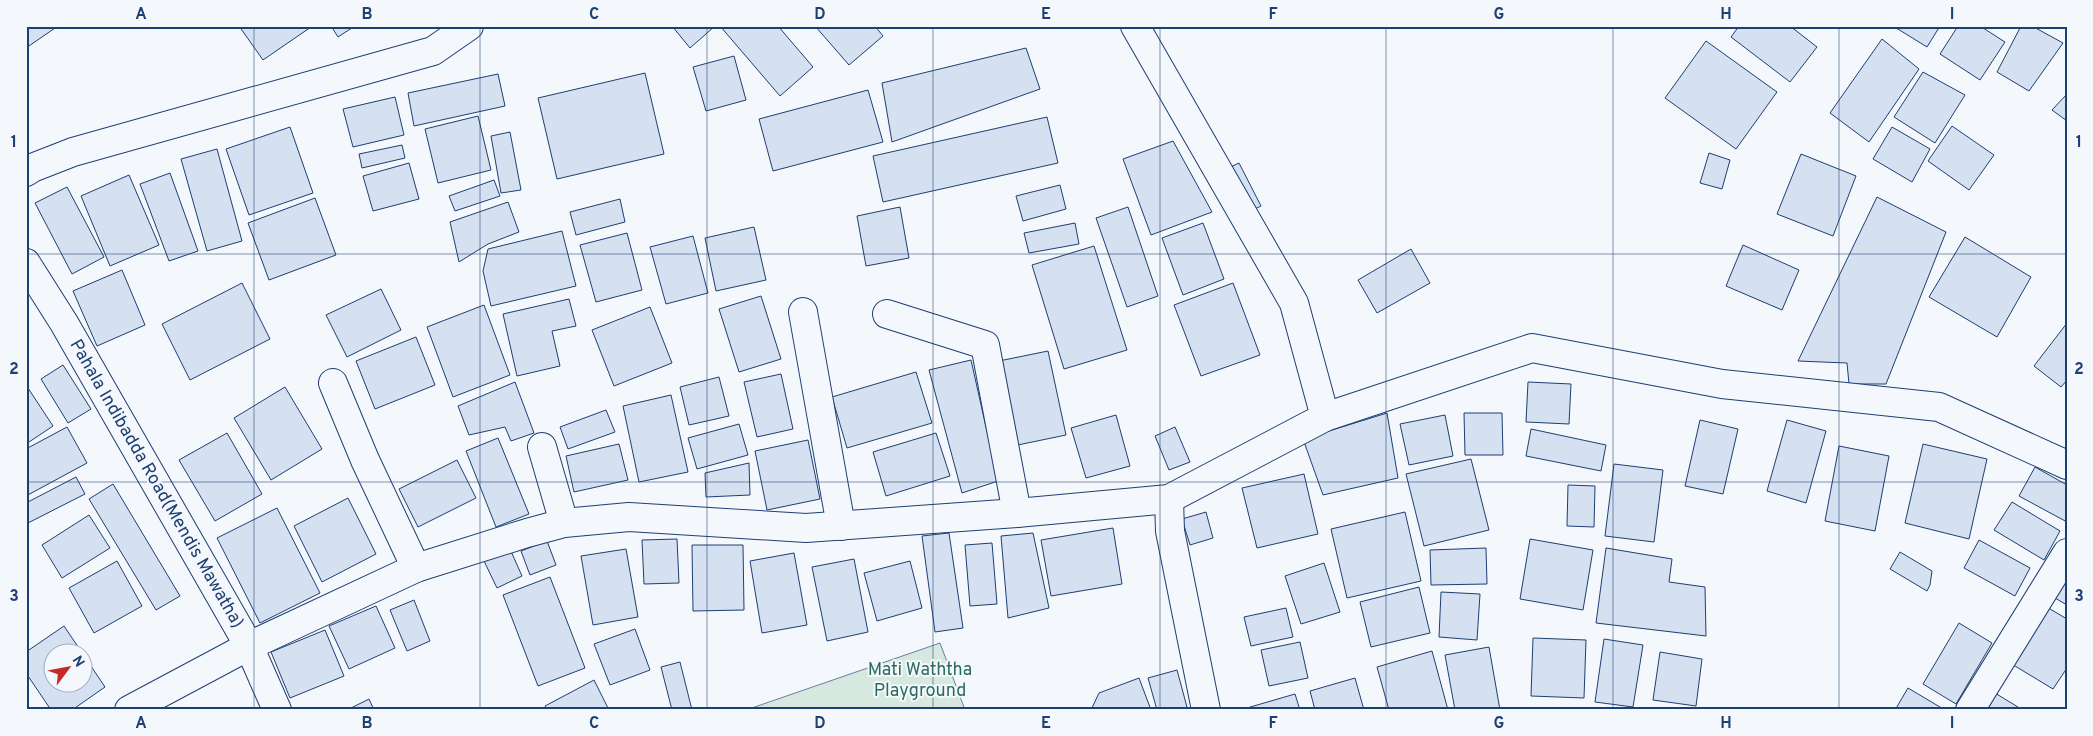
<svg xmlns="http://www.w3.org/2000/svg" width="2093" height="736" viewBox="0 0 2093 736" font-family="Overpass,sans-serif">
<rect width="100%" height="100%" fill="#f4f7fb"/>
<path fill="#d7e8df" stroke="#687fa3" d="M940,643L965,710H746Z"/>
<path fill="#d5e0f0" stroke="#1d3f73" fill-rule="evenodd" d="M26,26H58L26,48Z
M239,26H310L311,27L263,60Z
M331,26H355L338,37Z
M672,26H715L690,48Z
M720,26H778L813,67L780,96Z
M815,26H875L883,36L849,65Z
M1739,26H1790L1817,47L1790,82L1731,37Z
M1893,26H1940L1927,47Z
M1958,26H1980L2005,42L1980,80L1940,54Z
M2021,26H2032L2063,43L2029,91L1997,72Z
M1882,39L1919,69L1869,142L1830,113Z
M1706,41L1777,92L1736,149L1665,98Z
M1026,48L1040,89L892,142L882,83Z
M734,56L746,100L706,111L693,67Z
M1923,72L1965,95L1935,143L1894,117Z
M645,73L664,154L557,179L538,98Z
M498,74L505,106L414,126L408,93Z
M868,90L883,142L773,171L759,119Z
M2067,94V121L2052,110Z
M395,97L404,135L353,147L343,109Z
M478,116L491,170L438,183L425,129Z
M1047,117L1058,163L883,202L873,156Z
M1952,126L1994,155L1969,190L1928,161Z
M290,127L313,193L249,215L226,149Z
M1892,127L1930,149L1912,182L1873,159Z
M510,132L521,190L501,193L491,136Z
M1173,141L1212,212L1151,235L1123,159Z
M402,145L405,158L362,168L359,154Z
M217,149L242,241L207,251L181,159Z
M1709,153L1730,160L1722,189L1700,183Z
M1801,154L1856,176L1833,236L1777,214Z
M409,163L419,199L373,211L363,176Z
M1239,163L1261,206L1246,213L1224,170Z
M170,173L198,251L169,261L140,184Z
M129,175L159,245L110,266L81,196Z
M494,180L500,196L455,211L449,196Z
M1060,185L1066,209L1023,221L1016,196Z
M67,187L104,257L72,274L35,203Z
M1877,197L1946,232L1886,384H1849L1847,363L1798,361Z
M315,198L336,255L269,280L248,223Z
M620,199L625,222L576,235L570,212Z
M508,202L519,232L488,244L459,262L450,222Z
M900,207L909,258L866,266L857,216Z
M1128,207L1158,296L1127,307L1096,218Z
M1075,223L1079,244L1029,253L1024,233Z
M1203,223L1224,279L1183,295L1162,238Z
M754,227L766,280L716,291L705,238Z
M562,231L576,286L491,306L483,271L488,249Z
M627,233L642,290L596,302L580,245Z
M693,236L708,293L666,304L650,247Z
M1965,237L2031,277L1997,337L1929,297Z
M1743,245L1799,270L1782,310L1726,286Z
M1094,246L1127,350L1064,369L1032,265Z
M1411,249L1430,283L1377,313L1358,280Z
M122,270L145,325L97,346L73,291Z
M242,283L270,339L190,380L162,324Z
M1233,283L1260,355L1201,376L1174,305Z
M381,289L401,330L347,357L326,315Z
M761,296L781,359L739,372L719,309Z
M569,299L576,326L552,331L560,366L517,376L503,314Z
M484,305L510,375L453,397L427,327Z
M650,307L672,363L614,386L592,330Z
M2067,323V380L2061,387L2034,366Z
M416,337L435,385L375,409L356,361Z
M1048,351L1066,435L1013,446L994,362Z
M971,360L998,481L962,493L929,370Z
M63,365L91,409L68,423L41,379Z
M916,372L932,423L847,448L832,397Z
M781,374L793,429L757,437L744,382Z
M719,377L729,416L689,425L680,387Z
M515,382L534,433L511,441L505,427L469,435L458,406Z
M1528,382L1571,384L1569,424L1526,422Z
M26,385L53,426L26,444Z
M285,387L322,449L271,480L234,418Z
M671,395L688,472L639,482L623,406Z
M606,410L615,432L568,449L560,427Z
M1387,413L1398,478L1323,495L1303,439Z
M1464,413H1502L1503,455H1465Z
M1116,415L1130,466L1086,478L1071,428Z
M1445,415L1453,456L1409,465L1400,424Z
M1700,420L1738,429L1723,494L1685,486Z
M1787,420L1826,431L1806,503L1767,491Z
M739,424L748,455L697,469L688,438Z
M67,427L87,463L26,496V449Z
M1175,427L1190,462L1169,470L1155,436Z
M1531,429L1606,445L1601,471L1526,456Z
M227,433L262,494L215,521L179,460Z
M936,433L950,476L886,496L873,452Z
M498,438L529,514L496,527L466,451Z
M808,440L820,499L767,510L755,451Z
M619,444L628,480L574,492L566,456Z
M1923,444L1987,459L1969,539L1905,523Z
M1839,446L1889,456L1875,531L1825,521Z
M1471,459L1489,530L1424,546L1406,474Z
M457,460L476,498L418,527L399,489Z
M749,463L750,495L706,497L705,473Z
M1614,464L1663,470L1654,542L1605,536Z
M2035,467L2067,485V522L2019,496Z
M1304,474L1318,534L1257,548L1242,488Z
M76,477L85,494L26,524V503Z
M113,484L180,596L156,610L89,499Z
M1568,485L1595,486L1594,527L1567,526Z
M348,498L376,554L322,582L294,526Z
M2012,502L2060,531L2044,560L1994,530Z
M277,508L320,593L260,623L217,538Z
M1206,512L1213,538L1190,545L1182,519Z
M1405,512L1421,581L1347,598L1331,529Z
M89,515L110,548L62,578L42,545Z
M1113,528L1122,584L1051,596L1041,540Z
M949,533L963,628L935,632L922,536Z
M1033,533L1049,608L1008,618L1001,536Z
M677,539L679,583L644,584L642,540Z
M1530,539L1593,550L1583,610L1520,599Z
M1979,540L2030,568L2015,596L1964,568Z
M547,541L556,565L530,575L521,551Z
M992,543L997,604L970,606L965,545Z
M692,545H743L744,610L693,611Z
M1486,548L1487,584L1431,585L1430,550Z
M1606,548L1672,559L1669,582L1705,587L1706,636L1596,623Z
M510,549L522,576L497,588L484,561Z
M626,549L638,617L593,625L581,556Z
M1900,552L1932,571L1930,585L1927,591L1890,569Z
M794,553L807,625L762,633L750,561Z
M854,559L868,632L827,641L812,567Z
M117,561L142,606L94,633L69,588Z
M910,561L922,608L877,621L864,573Z
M1324,563L1340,612L1301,624L1285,576Z
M550,577L585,668L538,686L503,595Z
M2067,578V605L2055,598Z
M1419,587L1430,633L1371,647L1360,602Z
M1441,592L1480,594L1477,640L1439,637Z
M414,600L430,641L407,651L390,610Z
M376,606L395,648L349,669L329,626Z
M2045,606L2067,619V668L2053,689L2010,663Z
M1286,608L1293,637L1251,646L1244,617Z
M1959,623L1992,643L1956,704L1923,684Z
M64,626L105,687L72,710H51L26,673V652ZM52,654H82V684H52Z
M635,629L650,670L610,685L594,644Z
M325,630L344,676L290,698L271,652Z
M1533,638L1586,640L1584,698L1531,696Z
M1604,639L1643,645L1633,707L1595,702Z
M1300,642L1308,678L1269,686L1261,650Z
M1489,647L1500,710H1455L1445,655Z
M1432,651L1448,710H1389L1377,667Z
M1660,652L1702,659L1696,706L1653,700Z
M680,662L692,710H672L661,667Z
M1177,670L1187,707L1178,710H1157L1148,678Z
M1139,678L1151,710H1091L1099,693Z
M1355,678L1364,710H1315L1310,691Z
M594,680L609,710H547L545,706Z
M1908,688L1945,710H1895Z
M1990,690L2018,707L2016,710H1978Z
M1295,694L1300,710H1240Z
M369,699L374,710H347Z"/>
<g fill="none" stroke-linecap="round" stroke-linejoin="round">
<defs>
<path id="street" d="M26,172L32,168L73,152L433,51L469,26
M803,312L841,526
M887,314L985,345L1017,513
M333,383L365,460L416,568
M1325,417L1532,348L1722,384L1939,407L2067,465
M542,447L564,523
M1169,499L1170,531L1206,710
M129,710L249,646
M1970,710L2067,553"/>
<path id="secondary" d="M26,263L64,323L249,646L277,710
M249,646L416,568L527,533L564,523L629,517L806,528L1017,513L1169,499L1325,417L1294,303L1135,26"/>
</defs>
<use href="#street" stroke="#1d3f73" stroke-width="30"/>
<use href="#secondary" stroke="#1d3f73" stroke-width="30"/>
<use href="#street" stroke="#f4f7fb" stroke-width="28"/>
<use href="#secondary" stroke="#f4f7fb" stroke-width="28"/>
</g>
<path fill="none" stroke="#1d3f73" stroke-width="1" stroke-opacity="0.55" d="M254,26V710M480,26V710M707,26V710M933,26V710M1160,26V710M1386,26V710M1613,26V710M1839,26V710M26,254H2067M26,482H2067"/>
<g text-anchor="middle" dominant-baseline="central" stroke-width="4" stroke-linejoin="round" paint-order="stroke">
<g font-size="18" fill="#1d3f73" stroke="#f4f7fb">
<text transform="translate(156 484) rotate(60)">Pahala Indibadda Road(Mendis Mawatha)</text>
</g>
<g font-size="18" fill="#2c6c60" stroke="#f4f7fb">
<text x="920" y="670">Mati Waththa<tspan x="920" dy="21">Playground</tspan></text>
</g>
</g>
<rect width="2093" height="736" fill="none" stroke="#f4f7fb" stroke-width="55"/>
<g transform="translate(68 668) rotate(58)"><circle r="24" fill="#f4f7fb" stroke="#9eadc5"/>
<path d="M0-4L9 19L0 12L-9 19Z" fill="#c62828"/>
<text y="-8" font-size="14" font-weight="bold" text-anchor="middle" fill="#1d3f73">N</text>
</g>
<rect x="28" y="28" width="2038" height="680" fill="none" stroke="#1d3f73" stroke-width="2"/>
<g font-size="16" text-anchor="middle" font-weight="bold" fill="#1d3f73">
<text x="141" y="19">A</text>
<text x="367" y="19">B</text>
<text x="594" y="19">C</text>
<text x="820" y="19">D</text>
<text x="1046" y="19">E</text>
<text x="1273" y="19">F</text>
<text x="1499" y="19">G</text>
<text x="1726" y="19">H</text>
<text x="1952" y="19">I</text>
<text x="14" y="147">1</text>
<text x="2079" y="147">1</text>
<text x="14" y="374">2</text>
<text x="2079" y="374">2</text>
<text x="14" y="601">3</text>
<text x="2079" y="601">3</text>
<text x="141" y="728">A</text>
<text x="367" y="728">B</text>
<text x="594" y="728">C</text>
<text x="820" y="728">D</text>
<text x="1046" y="728">E</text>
<text x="1273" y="728">F</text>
<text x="1499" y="728">G</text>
<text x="1726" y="728">H</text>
<text x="1952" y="728">I</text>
</g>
</svg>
